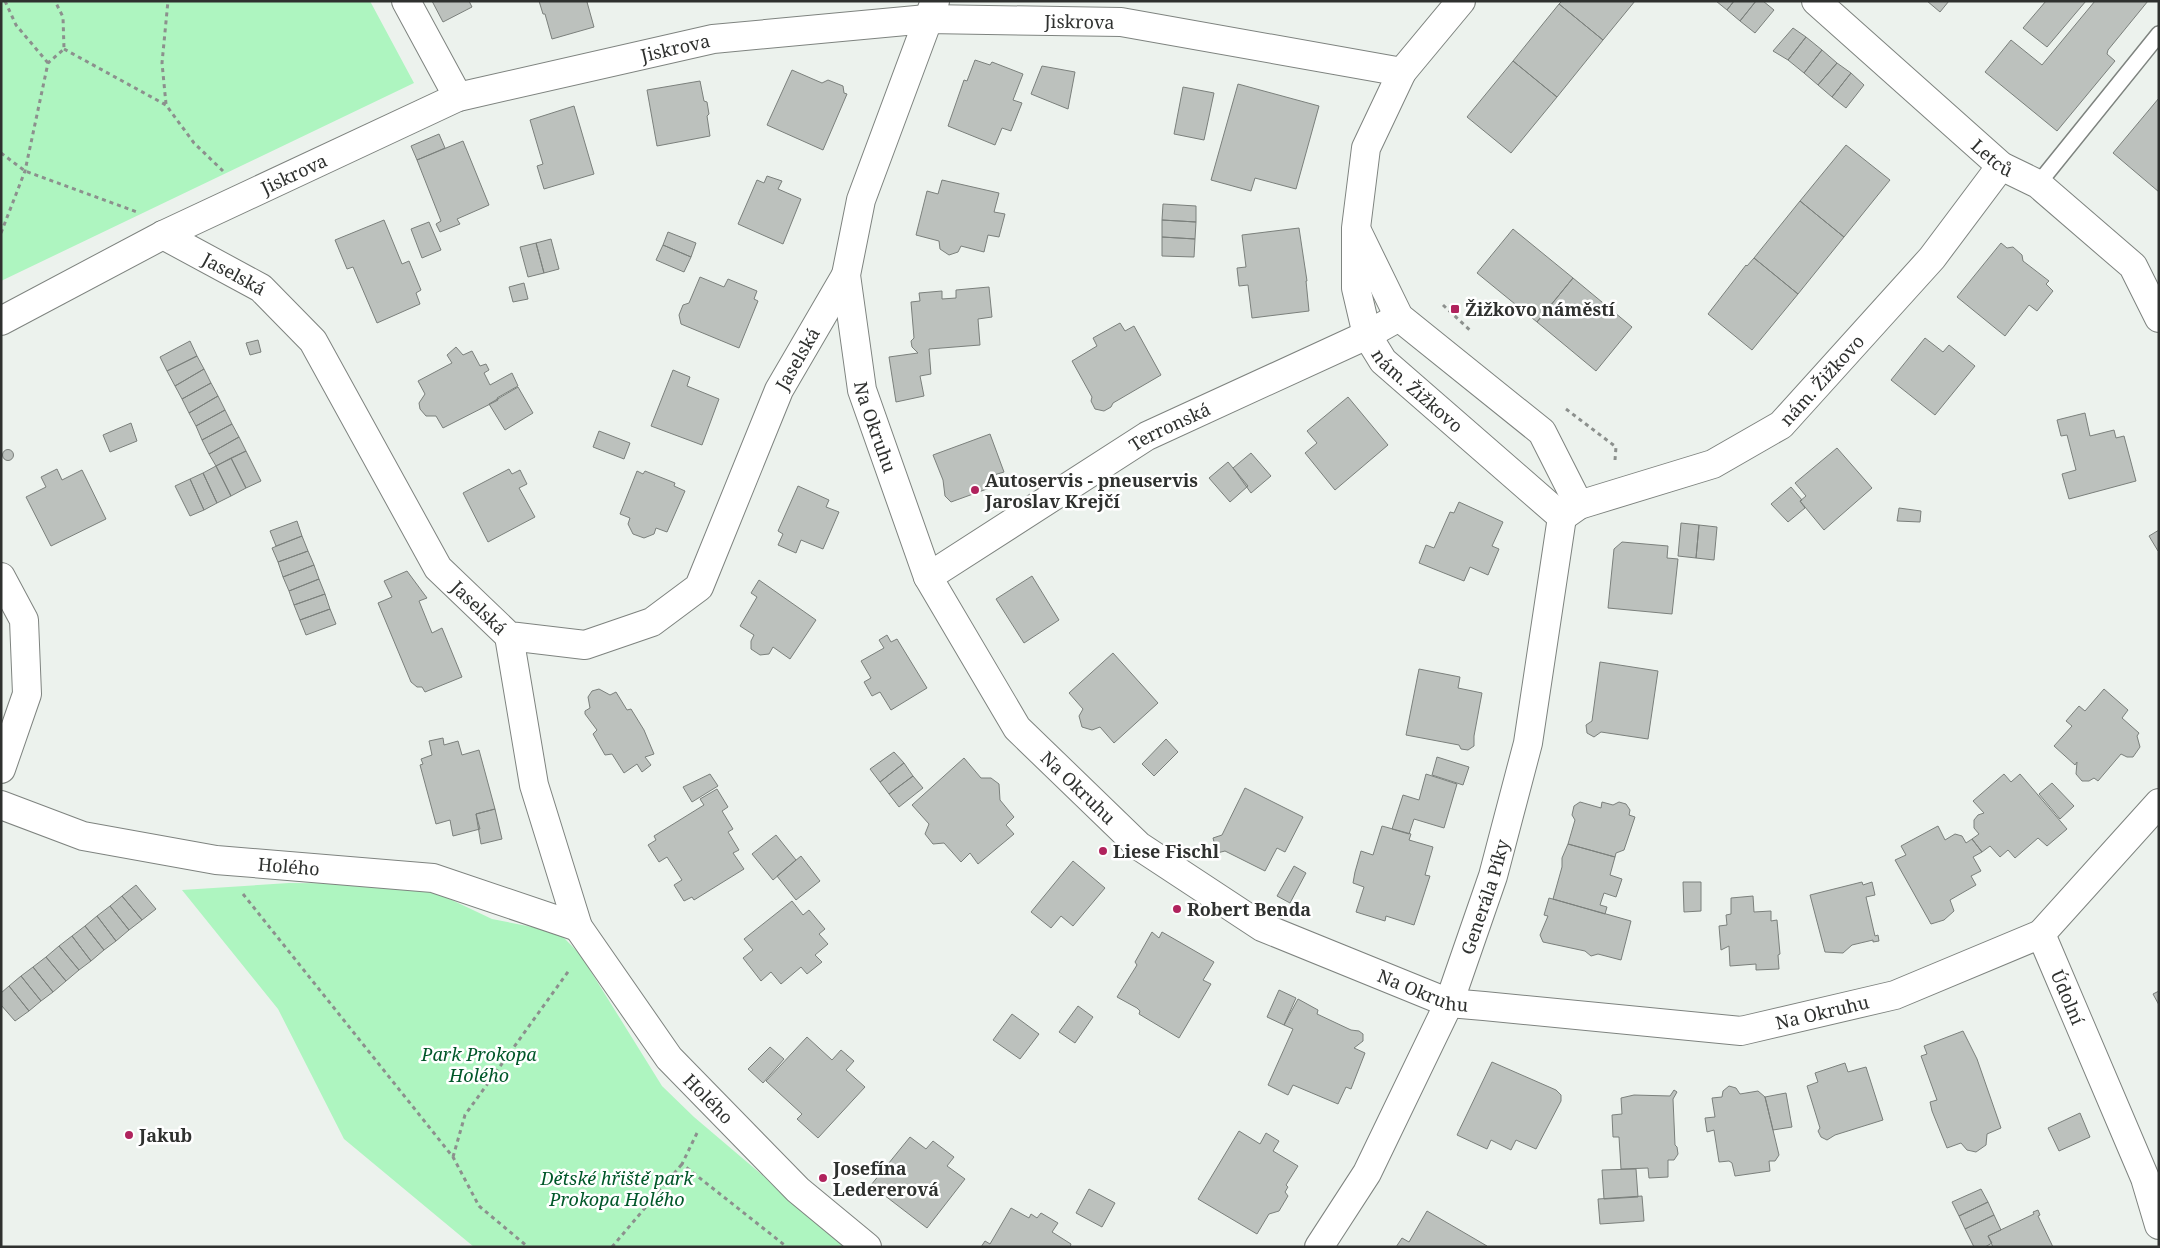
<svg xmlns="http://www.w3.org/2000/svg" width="2160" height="1248" viewBox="0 0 2160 1248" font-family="'Noto Serif',serif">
<rect width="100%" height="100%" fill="#ecf2ed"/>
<path fill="#aef5c0" d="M1,1H370L414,83L1,281Z
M289,883L418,884L492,919L558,932L580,954L662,1086L694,1117L847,1247H474L344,1139L278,1009L182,890Z"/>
<path fill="#bcc1bd" stroke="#7b807c" d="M432,1H469L472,7L443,22Z
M539,1H590L587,2L594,27L552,39L545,14H543Z
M1562,1H1635L1603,40L1559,4Z
M1716,1H1734L1727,10Z
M1734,1H1756L1740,21L1727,10Z
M1756,1H1763L1774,10L1755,33L1740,21Z
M1927,1H1949L1940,12Z
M2046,1H2086L2047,47L2023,28Z
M2095,1H2148L2108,50L2107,54L2115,61L2057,131L1985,72L2011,40L2042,65Z
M1559,4L1603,40L1557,97L1513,61Z
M1793,28L1806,37L1788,60L1773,51Z
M1806,37L1822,50L1804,73L1788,60Z
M1822,50L1837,63L1818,85L1804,73Z
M975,60L990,65L992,62L1023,74L1013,100L1022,103L1011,131L1002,128L995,145L948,126L964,80L967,81Z
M1513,61L1557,97L1511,153L1467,117Z
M1837,63L1851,73L1832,97L1818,85Z
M1042,66L1075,72L1068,109L1031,94Z
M792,70L822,83L828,80L843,86L844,93L847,94L823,150L767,125Z
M1851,73L1864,85L1846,108L1832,97Z
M700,81L704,101L707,102L709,114L707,116L710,136L657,146L647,90Z
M1238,84L1319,106L1296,189L1255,178L1251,191L1211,180Z
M1183,87L1214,93L1204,140L1174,134Z
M2159,98V192L2113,153Z
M574,106L594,174L544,189L537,166L543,164L530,120Z
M439,134L445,148L417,160L411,146Z
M463,141L489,205L457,219L460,224L440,232L436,224L441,221L417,160Z
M1846,145L1890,180L1844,237L1800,201Z
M767,176L782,181L778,189L801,199L783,244L738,224L757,180L764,183Z
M942,180L999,193L994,212L1005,214L999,237L988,235L984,252L961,246L958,252L949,255L940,249L939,241L916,235L927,191L938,194Z
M1800,201L1844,237L1798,294L1754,258Z
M1163,204L1196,206V222L1162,220Z
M384,220L402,264L409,261L421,290L416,293L420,304L377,323L353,267L347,269L335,240Z
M1162,220L1196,222L1195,239L1162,237Z
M429,222L441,250L422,258L411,229Z
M1299,228L1307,281H1306L1309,311L1252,318L1248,285L1239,286L1237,268L1246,267L1242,235Z
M1513,229L1573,278L1537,322L1477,273Z
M668,232L696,243L691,257L663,245Z
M1162,237L1195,239L1194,257L1162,256Z
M551,239L559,269L544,273L536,243Z
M536,243L544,273L528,277L520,247Z
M2001,243L2007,248L2013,247L2022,255L2023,261L2049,281L2046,284L2053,291L2037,311L2029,305L2005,336L1957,297Z
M663,245L691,257L684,272L656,260Z
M1754,258L1798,294L1752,350L1708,314L1746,265L1747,266Z
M700,277L724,287L728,279L757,291L754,299L758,301L739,348L681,324L679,315L683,305L689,303Z
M1573,278L1632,327L1596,371L1537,322Z
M524,283L528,299L513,302L509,287Z
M989,287L992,317L978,319L980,345L929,349L931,374L920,376L924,396L896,402L889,357L918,353L912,347L911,341L914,338L911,302L920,301L919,293L942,291V299L956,298V290Z
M1120,323L1125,331L1134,326L1161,375L1113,403L1111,407L1104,411L1095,409L1091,401L1092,397L1072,361L1097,346L1093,338Z
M1925,338L1943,352L1949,345L1975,366L1935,415L1891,380Z
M258,340L261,352L250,355L246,343Z
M190,341L197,356L167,371L160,357Z
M456,347L463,355L472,351L480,366L486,364L489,370L484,373L490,385L512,373L518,386L497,398L498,400L443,428L436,416H426L420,409L419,403L425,394L418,381L452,363L447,355Z
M197,356L204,369L175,386L167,371Z
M204,369L211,383L182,399L175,386Z
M673,370L690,377L687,386L719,399L702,445L651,426Z
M211,383L218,396L189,413L182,399Z
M518,387L533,413L505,430L489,404Z
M218,396L225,410L196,426L189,413Z
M1348,397L1388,445L1335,490L1305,453L1317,443L1307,431Z
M225,410L232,424L202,440L196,426Z
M2085,413L2090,436L2114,430L2116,438L2124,436L2136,481L2069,499L2062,474L2076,470L2067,435L2061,436L2057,420Z
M131,423L137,441L110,452L103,435Z
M232,424L239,437L209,454L202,440Z
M599,431L630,443L624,459L593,447Z
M990,434L1004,472L994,475L998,485L951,502L945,496L943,480L933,455Z
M239,437L246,451L216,466L209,454Z
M1837,448L1872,488L1824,530L1800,501L1806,496L1795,483Z
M2.5 455a5.5 5.5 0 1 1 11 0a5.5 5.5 0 1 1-11 0Z
M246,451L261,481L246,488L231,458Z
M1251,453L1271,476L1251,493L1233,468Z
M231,458L246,488L231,496L216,466Z
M1228,462L1248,486L1230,502L1209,478Z
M216,466L231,496L217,503L203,473Z
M57,469L62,480L82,470L106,519L51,546L26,497L46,487L41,477Z
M509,469L512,474L520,470L527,484L519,488L535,517L488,542L463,493Z
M637,471L643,474L645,471L675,483L674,486L685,491L667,532L656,528L654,534L644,538L633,534L628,524L630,518L620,514Z
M203,473L217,503L204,510L190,479Z
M190,479L204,510L190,516L175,486Z
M798,486L829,500L826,507L839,512L823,549L801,540L796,553L778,545L783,534L778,531Z
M1791,487L1802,500L1800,501L1805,508L1788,522L1771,504Z
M1459,502L1503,522L1492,546L1499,549L1488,575L1470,567L1464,581L1419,563L1426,545L1434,548L1450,512L1454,513Z
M1899,508L1921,511L1920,522L1897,521Z
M297,521L302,536L276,546L270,531Z
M1681,523L1699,525L1696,558L1678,556Z
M1699,525L1717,527L1714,560L1696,558Z
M2159,530V551H2158L2149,536Z
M302,536L308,551L278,562L272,548Z
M1622,542L1668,546L1667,558L1678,559L1672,614L1608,608L1614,549Z
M308,551L314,565L283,577L278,562Z
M314,565L319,579L289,591L283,577Z
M407,571L427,598L419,601L432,633L442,628L462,677L425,692L422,687H417L411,682L378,603L392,597L384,581Z
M1032,576L1059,620L1024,643L996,599Z
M319,579L325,594L294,605L289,591Z
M759,580L816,620L790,659L773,647L769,654L760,655L751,649V641L754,635L740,626L757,597L751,593Z
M325,594L330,609L300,620L294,605Z
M330,609L336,624L306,635L300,620Z
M887,635L891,642L897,639L927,688L891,710L880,692L872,696L864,682L871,678L861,661L884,648L879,640Z
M1113,653L1158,703L1114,743L1100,727L1092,730L1082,727L1079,716L1083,709L1069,693Z
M1600,662L1658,671L1648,739L1601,732L1594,737L1587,733L1586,725L1592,721Z
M1419,669L1460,677L1458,688L1482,693L1474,736V746L1468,750L1461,749L1459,745L1406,735Z
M599,689L610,695L616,692L627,710L631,709L644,730L654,754L645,757L651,765L642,772L637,764L624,773L612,754L605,755L593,734L597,730L585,714V711L590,708L588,697L592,691Z
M2104,689L2128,710L2122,718L2139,733L2137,736L2140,747L2133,757H2127L2121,754L2098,781L2094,778L2089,781H2082L2076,774L2077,762L2075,765L2054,746L2072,726L2066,721L2079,706L2085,711Z
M443,738L444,745L458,741L462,755L479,750L495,809L476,814L480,829L453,836L450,820L436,824L420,765L423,764L421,759L432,755L429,741Z
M1166,739L1178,752L1154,776L1142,764Z
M894,752L904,763L880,782L870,769Z
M1437,757L1469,767L1463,785L1432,775Z
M964,758L981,778H991L999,784L1000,800L1014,817L1006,825L1014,834L978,864L970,853L961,862L944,843L933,844L925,834L929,824L912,805Z
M904,763L913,776L889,794L880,782Z
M710,774L718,786L692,802L683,787Z
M1426,774L1457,784L1444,828L1414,819L1409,834L1392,829L1403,795L1419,800Z
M2004,774L2011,782L2020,774L2067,829L2047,846L2038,838L2015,858L2008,850L2000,857L1990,846L1982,852L1972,839L1979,834L1974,828V820L1978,815L1984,813L1973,801Z
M913,776L923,788L899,807L889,794Z
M2052,783L2074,806L2060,819L2039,794Z
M1245,788L1303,817L1285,852L1277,848L1265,871L1225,851L1217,853L1213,838L1222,835Z
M717,789L728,807L722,811L733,829L728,832L739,850L733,853L744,869L694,900L692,897L684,901L674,885L682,880L667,857L659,862L648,845L656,840L654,836L704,805L700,799Z
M1580,802L1601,808L1602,802L1613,805L1619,802L1626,804L1630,810L1629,815L1635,817L1624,850L1616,853L1615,857L1568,844L1575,820L1572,815L1574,806Z
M495,809L502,839L481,844L476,814Z
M1382,826L1411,834L1409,840L1433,847L1425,875L1430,876L1414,925L1386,916L1385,921L1356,912L1364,887L1353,883L1355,872L1361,851L1373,855Z
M1938,826L1945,840L1955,834L1962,836L1966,843L1972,839L1982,852L1973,857L1981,871L1971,876L1976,885L1950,900L1954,911L1944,920L1931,924L1895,860L1906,855L1901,846Z
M776,835L796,860L773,880L752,854Z
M1568,844L1615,857L1610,875L1622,879L1616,897L1604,893L1600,905L1607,907L1605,914L1553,899L1562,867V858Z
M801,856L820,881L796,900L777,876Z
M1073,861L1105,888L1073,926L1061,916L1051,928L1031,912Z
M1294,866L1306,873L1290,903L1277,896Z
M1683,882H1701V911L1684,912Z
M1862,882L1863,885L1872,882L1875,895L1866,897L1875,936L1878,935L1879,941L1873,942V940L1852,945L1843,953L1825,952L1810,895Z
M136,885L156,909L142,920L122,896Z
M122,896L142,920L129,930L110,906Z
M1753,896L1754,912L1771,911V921L1777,920L1780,954L1778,955L1779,969L1756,970V964L1730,966L1729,946L1721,950L1719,926L1727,925L1726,915L1731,914V898Z
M1549,898L1631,921L1621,960L1598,954L1591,956L1585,951L1543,942L1540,935L1548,916L1544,915Z
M792,901L803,915L809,910L825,929L819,934L828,944L815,955L822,962L807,974L801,967L781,984L771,972L761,981L743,958L753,950L744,939Z
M110,906L129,930L116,941L97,916Z
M97,916L116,941L104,950L85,926Z
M85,926L104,950L91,961L72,936Z
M1152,932L1159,938L1162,932L1214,962L1203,980L1211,984L1179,1038L1139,1014L1140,1011L1137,1008L1117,997L1137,965L1135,962Z
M72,936L91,961L79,970L59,946Z
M59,946L79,970L66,981L46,957Z
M46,957L66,981L53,992L33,967Z
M33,967L53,992L41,1001L21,976Z
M21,976L41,1001L29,1011L9,986Z
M9,986L29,1011L15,1021L1,1005V993Z
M1279,990L1296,998L1284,1025L1267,1017Z
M2159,991V1005L2153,994Z
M1298,999L1318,1010L1317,1014L1351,1030L1359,1031L1363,1034V1041L1354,1048L1365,1053L1351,1089L1346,1087L1338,1104L1293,1085L1288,1095L1268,1085L1293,1029L1284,1025Z
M1078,1006L1093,1017L1075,1043L1059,1032Z
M1012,1014L1039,1034L1020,1059L993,1040Z
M1963,1031L1977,1059L2001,1128L1987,1134L1986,1145L1976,1152L1967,1150L1961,1143L1947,1148L1932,1111L1930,1102L1937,1100L1921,1056L1927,1054L1924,1046Z
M807,1037L832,1060L841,1050L854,1061L846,1070L865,1087L818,1138L797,1119L802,1114L766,1081Z
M770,1047L784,1059L763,1083L748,1069Z
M1492,1062L1556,1090L1561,1095V1101L1536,1149L1516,1140L1511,1150L1491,1140L1487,1149L1457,1135Z
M1845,1063L1848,1072L1866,1067L1883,1120L1835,1135L1827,1140L1821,1137L1818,1131L1820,1128L1807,1086L1818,1082L1815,1073Z
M1729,1086L1736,1088L1740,1094L1758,1091L1765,1097L1779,1155L1775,1161H1769L1770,1171L1735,1176L1732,1163L1729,1161L1719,1162L1714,1130L1707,1132L1705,1118L1715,1117L1712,1098L1722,1097L1723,1091Z
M1674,1090L1677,1092L1673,1099L1675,1145L1677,1147L1678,1154L1674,1160H1668V1177L1649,1178L1648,1168L1621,1169L1619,1137H1613L1612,1115L1622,1114L1621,1098L1634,1095L1670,1096Z
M1786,1093L1792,1127L1773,1130L1765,1097Z
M2080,1113L2090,1137L2059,1151L2048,1128Z
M1239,1131L1260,1144L1266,1133L1279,1141L1273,1151L1298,1166L1286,1185L1288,1187L1285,1192L1288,1196L1279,1211L1269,1214L1257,1234L1198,1199Z
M910,1137L926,1149L933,1141L954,1157L947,1166L965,1179L927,1228L871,1185Z
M1636,1169L1638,1197L1604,1199L1602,1170Z
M1089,1189L1115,1203L1102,1227L1076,1213Z
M1981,1189L1988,1202L1959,1216L1952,1202Z
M1642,1196L1644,1221L1600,1224L1598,1199Z
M1988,1202L1994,1215L1965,1229L1959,1216Z
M1011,1208L1029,1218L1031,1214L1037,1218L1041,1213L1058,1223L1052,1232L1071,1244L1070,1247H981L985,1241L990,1244Z
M2038,1210L2040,1215L2038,1216L2053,1247H1993L1988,1236L2034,1214L2033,1212Z
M1427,1211L1487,1246L1486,1247H1396L1402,1238L1409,1242Z
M1994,1215L2001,1230L1988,1236L1992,1243L1985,1247H1974L1965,1229Z"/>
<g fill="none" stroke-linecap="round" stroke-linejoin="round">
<defs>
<path id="service" d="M2038,184L2159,34"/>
<g id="minor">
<path d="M406,1L458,97"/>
<path id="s1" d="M935,1L861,200L846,275L862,390L928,577L1017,728L1139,846L1262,927L1449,1003L1484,1006L1741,1031L1895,995L2041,934"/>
<path id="s2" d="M1461,1L1402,72L1366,148L1356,228V288L1367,335L1383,361L1562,517"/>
<path id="s3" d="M1816,1L2001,166L2038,184L2133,266L2159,318"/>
<path d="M1358,233L1399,317L1542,432L1579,505"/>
<path id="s4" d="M163,235L261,288L313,341L438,568L509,636L585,645L652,622L699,587L779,390L846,275"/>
<path id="s5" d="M1,321L163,235L458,97L713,39L927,19L1121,22L1402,72"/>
<path id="s6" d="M1562,517L1579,505L1713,464L1781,425L1932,258L2001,166"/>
<path d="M1,577L24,620L27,694L1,769"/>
<path id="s7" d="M928,577L1147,436L1367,335L1399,317"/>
<path id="s8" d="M509,636L534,785L578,927L669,1058L798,1190L867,1247"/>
<path id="s9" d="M2159,803L2041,934L2145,1178L2159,1225"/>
<path id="s10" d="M1,805L83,836L216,860L433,878L578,927"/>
<path id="s11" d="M1319,1247L1367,1173L1449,1003L1493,876L1528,743L1562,517"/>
</g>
</defs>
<use href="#service" stroke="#7e837f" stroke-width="18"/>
<use href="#minor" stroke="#7e837f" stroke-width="30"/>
<path stroke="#8c908d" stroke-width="3" stroke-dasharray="4 4" stroke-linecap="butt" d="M5,1L16,25L48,63
M64,49L166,105L194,143L223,171
M166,104L162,63L168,1
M1,153L25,171L137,212
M1,233L25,171L48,63L64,49L63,17L55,1
M1443,305L1472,332
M1566,409L1616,447L1615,460
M243,894L453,1157L479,1206L528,1247
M697,1133L682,1164L787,1247
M453,1157L465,1115L570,969
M612,1247L682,1164"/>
<use href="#service" stroke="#fff" stroke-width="15"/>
<use href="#minor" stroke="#fff" stroke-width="28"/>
</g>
<g fill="#b0235d" stroke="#fff" stroke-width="2">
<rect x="1450" y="304" width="10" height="10" rx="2.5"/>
<circle cx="975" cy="490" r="5"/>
<circle cx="1103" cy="851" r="5"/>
<circle cx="1177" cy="909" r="5"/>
<circle cx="129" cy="1135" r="5"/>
<circle cx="823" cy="1178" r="5"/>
</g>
<g text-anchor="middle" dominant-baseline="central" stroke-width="5" stroke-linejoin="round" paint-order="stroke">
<g font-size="18" fill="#2f312f" stroke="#fff">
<text stroke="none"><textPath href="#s5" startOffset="1138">Jiskrova</textPath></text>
<text stroke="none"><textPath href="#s5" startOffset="732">Jiskrova</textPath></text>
<text stroke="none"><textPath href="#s3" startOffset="236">Letců</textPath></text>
<text stroke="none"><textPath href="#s5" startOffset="328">Jiskrova</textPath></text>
<text stroke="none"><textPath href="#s4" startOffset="81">Jaselská</textPath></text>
<text stroke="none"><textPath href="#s4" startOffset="998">Jaselská</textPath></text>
<text stroke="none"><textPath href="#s6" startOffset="300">nám. Žižkovo</textPath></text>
<text stroke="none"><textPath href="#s2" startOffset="441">nám. Žižkovo</textPath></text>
<text stroke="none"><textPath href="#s1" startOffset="444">Na Okruhu</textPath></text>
<text stroke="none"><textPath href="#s7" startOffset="285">Terronská</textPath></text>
<text stroke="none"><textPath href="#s4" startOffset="502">Jaselská</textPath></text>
<text stroke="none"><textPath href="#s1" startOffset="864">Na Okruhu</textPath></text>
<text stroke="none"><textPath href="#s10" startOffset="296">Holého</textPath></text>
<text stroke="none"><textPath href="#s11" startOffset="389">Generála Píky</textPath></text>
<text stroke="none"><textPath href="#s1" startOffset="1269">Na Okruhu</textPath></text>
<text stroke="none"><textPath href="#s9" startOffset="245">Údolní</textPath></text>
<text stroke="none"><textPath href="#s1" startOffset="1674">Na Okruhu</textPath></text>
<text stroke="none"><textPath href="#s8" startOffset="516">Holého</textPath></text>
</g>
<g font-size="18" font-weight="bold" fill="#2f312f" stroke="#fff" text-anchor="start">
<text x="1465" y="309">Žižkovo náměstí</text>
<text x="985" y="480">Autoservis - pneuservis<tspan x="985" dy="21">Jaroslav Krejčí</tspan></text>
<text x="1113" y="851">Liese Fischl</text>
<text x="1187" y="909">Robert Benda</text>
<text x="139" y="1135">Jakub</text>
<text x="833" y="1168">Josefína<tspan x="833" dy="21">Ledererová</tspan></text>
</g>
<g font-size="18" font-style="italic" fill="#005729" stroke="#fff">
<text x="479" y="1054">Park Prokopa<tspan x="479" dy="21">Holého</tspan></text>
<text x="617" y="1178">Dětské hřiště park<tspan x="617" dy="21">Prokopa Holého</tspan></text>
</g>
</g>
<rect width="2160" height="1248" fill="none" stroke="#2f312f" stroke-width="5"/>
</svg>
